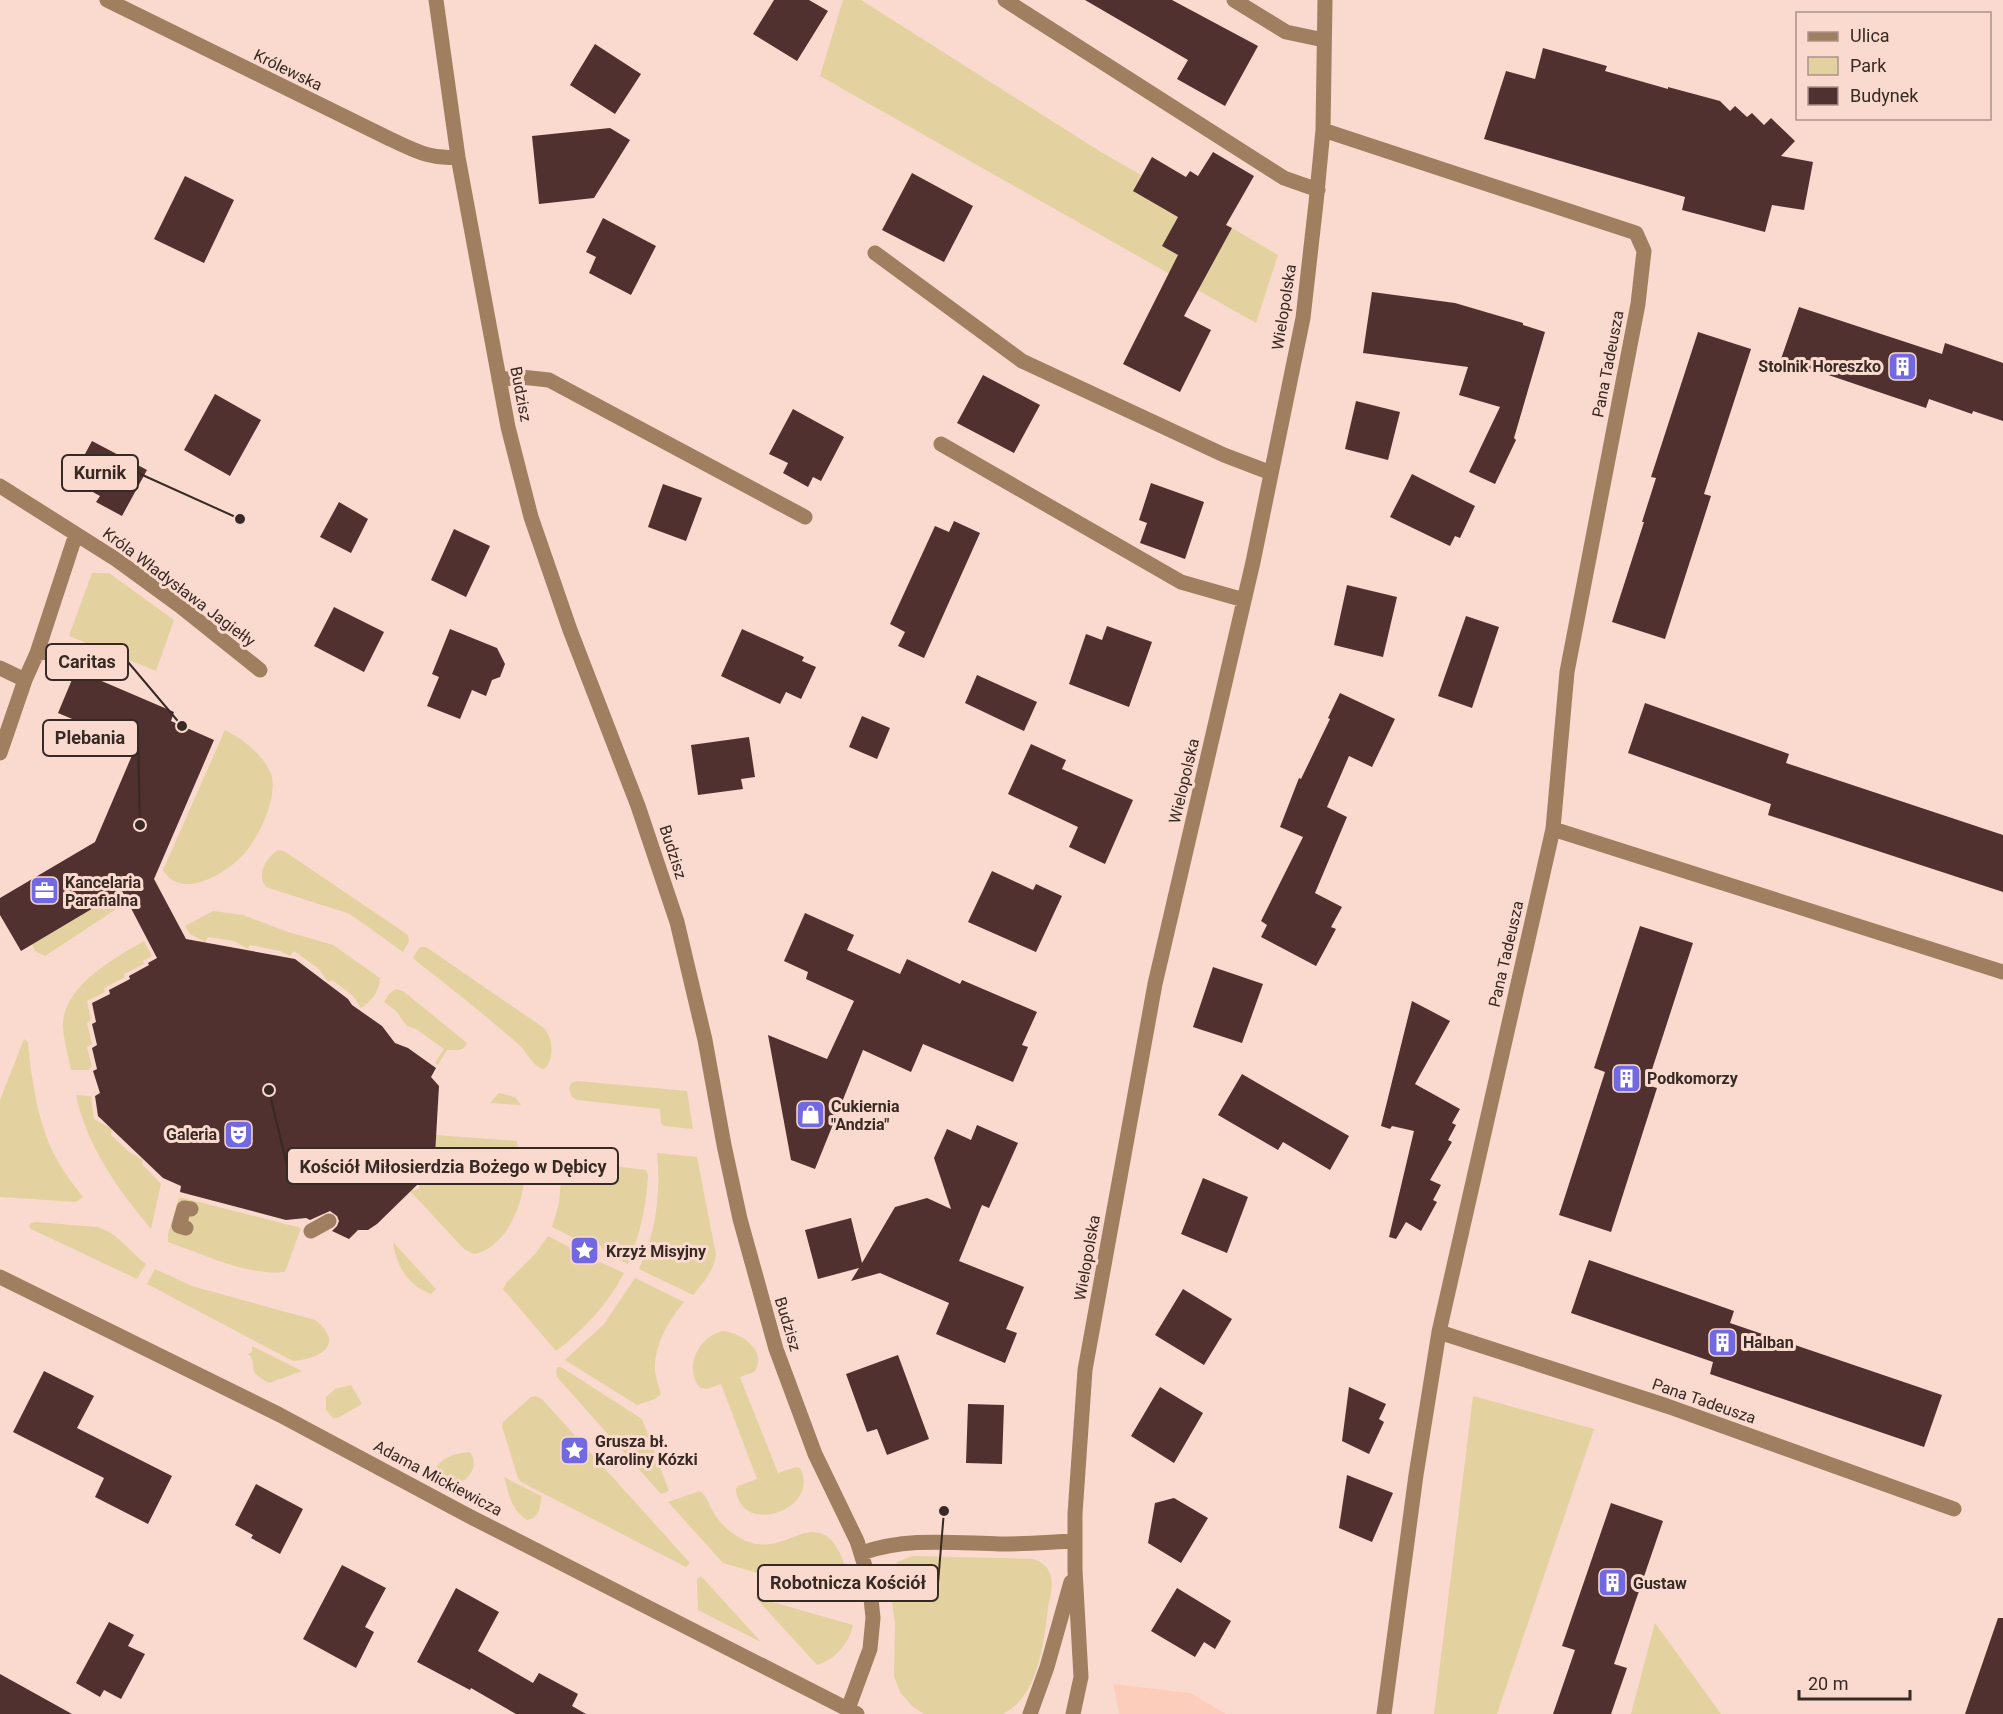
<svg xmlns="http://www.w3.org/2000/svg" width="2003" height="1714" viewBox="0 0 2003 1714" font-family="Roboto,sans-serif">
<rect width="100%" height="100%" fill="#fadace"/>
<path fill="#fccdbb" d="M1113,1684L1190,1693L1226,1714H1119Z"/>
<path fill="#e3d1a0" d="M843,0H861L1101,152L1141,175L1133,191L1186,202L1162,246L1208,271L1232,228L1278,255L1256,323L820,76Z
M92,573H109L174,620L156,671L69,636Z
M225,730C242,738 264,756 271,774C279,797 258,839 243,855C225,874 181,901 163,870Z
M278,850L284,851L408,935L409,942L403,952L350,914L266,887C256,874 266,858 278,850Z
M119,893L124,904L45,956L35,951L32,944Z
M213,911L243,915L288,932L333,945L380,978C379,992 372,1001 361,1008L353,996L332,980L328,982L319,969L294,951L290,956L280,951L250,945L248,949L234,941L208,937L205,942L190,934L185,926Z
M144,941L152,956L143,961L144,964L124,974L125,977L104,988L105,992L87,1001L91,1020L87,1023L92,1044L87,1047L92,1067L89,1068L90,1070H71C68,1055 63,1039 63,1024C64,986 114,958 144,941Z
M420,947H426L544,1028C553,1038 555,1060 544,1069C532,1067 527,1051 518,1044C485,1015 451,988 416,961L413,957Z
M396,989L403,991L467,1043C464,1052 455,1050 447,1050L438,1065L435,1063L444,1049L416,1029L407,1026L396,1011L384,1002L389,994Z
M24,1039L28,1042C31,1077 38,1123 54,1154C62,1170 72,1183 83,1197L76,1202L0,1197V1100Z
M577,1081L687,1091L693,1129L664,1126L661,1123L660,1109L577,1100L572,1097L569,1089L571,1083Z
M499,1093L515,1097L521,1105L490,1103Z
M76,1095L91,1096L94,1119L112,1129L111,1135L129,1152L143,1160L142,1164L161,1184L151,1229C118,1189 87,1147 76,1095Z
M436,1135L517,1141C518,1152 523,1163 524,1174C525,1203 505,1249 474,1254L464,1249L410,1191L419,1189V1185L427,1177L434,1173L431,1165L433,1156L438,1153L432,1144Z
M657,1153L697,1157L716,1255C713,1272 704,1282 693,1295L639,1269C656,1232 661,1194 657,1153Z
M571,1161L646,1170L648,1176C646,1207 640,1235 628,1264L605,1253C600,1240 587,1233 574,1238L552,1227L559,1203L562,1169L567,1162Z
M179,1197L301,1228L285,1272C246,1276 204,1254 168,1242V1234Z
M36,1222L97,1227C118,1233 129,1251 146,1264L137,1279L31,1229L29,1226L31,1223Z
M548,1236L569,1247C573,1259 588,1268 600,1262L624,1273C607,1305 585,1329 556,1351L503,1289L507,1282L535,1254Z
M393,1242L436,1289L431,1294C408,1286 396,1265 393,1242Z
M155,1269L192,1286L315,1320C321,1324 325,1329 328,1335C335,1353 307,1360 293,1361L147,1284Z
M635,1278L684,1302C668,1322 654,1344 655,1371C656,1379 659,1387 661,1394L655,1399L637,1405L565,1360L604,1324Z
M723,1331C742,1333 769,1352 754,1372L740,1377L778,1473L796,1467L800,1468C822,1509 740,1538 736,1489L738,1486L757,1479L721,1384L707,1389L700,1388C683,1367 699,1336 723,1331Z
M252,1346L302,1371L269,1383C243,1370 260,1366 248,1354L252,1352Z
M557,1367H561L642,1419L669,1491L661,1494L557,1377L556,1372Z
M351,1385L362,1404L338,1418H333L326,1410V1397L335,1389Z
M535,1396L542,1399L690,1563L686,1567L521,1482L518,1478L502,1426L503,1422L531,1397Z
M1473,1396L1594,1429L1497,1714H1434Z
M470,1452C477,1462 474,1471 465,1480C454,1483 446,1479 437,1473L436,1467C445,1456 456,1453 470,1452Z
M504,1477L541,1496C541,1507 539,1518 527,1520C511,1510 509,1494 504,1477Z
M700,1491C707,1496 708,1502 712,1510C719,1523 732,1535 746,1541C766,1549 780,1542 799,1535C840,1519 847,1573 852,1600L723,1563L668,1502Z
M912,1556L1034,1559C1041,1562 1048,1566 1050,1574C1054,1584 1050,1597 1048,1607C1044,1642 1039,1696 1003,1714H924L913,1707L900,1692L894,1676L895,1624L889,1580L897,1562Z
M701,1576L761,1642L698,1610L697,1579Z
M755,1597L853,1625C849,1643 836,1659 817,1665Z
M1655,1623L1721,1714H1631Z"/>
<path fill="#513030" d="M774,0H809L828,11L797,61L753,34Z
M1085,0H1172L1258,46L1225,106L1177,79L1188,60Z
M595,44L641,74L615,114L570,85Z
M1543,48L1607,66L1605,71L1668,89V87L1720,101L1730,111L1735,106L1747,117L1752,113L1764,125L1771,118L1795,141L1781,156L1813,162L1804,210L1772,205L1765,232L1682,210L1685,197L1484,139L1506,71L1535,79Z
M610,128L630,140L594,198L539,204L532,136Z
M1213,152L1254,176L1226,225L1232,228L1184,316L1211,330L1180,392L1123,364L1178,255L1162,246L1178,217L1133,191L1152,157L1186,177L1190,171L1198,176Z
M912,173L973,206L944,262L882,230Z
M185,176L234,200L204,263L154,239Z
M603,218L656,246L631,295L589,273L596,257L586,252Z
M1372,292L1455,303L1523,323V325L1545,332L1514,438L1516,440L1495,484L1469,472L1500,407L1459,395L1468,367L1363,353Z
M1799,307L1942,354L1945,343L2003,363V421L1973,411L1972,414L1929,399L1926,408L1781,359Z
M1698,332L1751,349L1704,494L1711,496L1665,639L1612,622L1644,522H1642L1656,478L1651,477Z
M983,375L1040,405L1014,453L957,423Z
M215,394L261,420L230,476L184,450Z
M1356,401L1400,412L1388,460L1345,449Z
M793,409L844,437L821,481L813,477L808,487L783,473L788,463L769,454Z
M92,441L147,470L122,516L96,502L100,496L71,480Z
M1412,474L1475,506L1460,538L1455,536L1450,546L1390,517Z
M1151,483L1204,502L1185,559L1140,543L1147,523L1139,520Z
M663,484L702,498L686,541L648,527Z
M339,502L368,519L351,553L320,537Z
M954,521L980,533L924,658L898,646L905,632L890,624L935,526L949,532Z
M454,529L490,546L466,597L431,580Z
M1347,585L1397,597L1383,657L1334,645Z
M334,607L384,632L364,672L314,646Z
M1466,616L1499,627L1472,708L1438,696Z
M1107,626L1152,642L1129,707L1069,684L1086,634L1102,640Z
M450,629L497,648L505,664L500,677L492,680L486,696L472,690L460,719L427,706L439,677L432,674Z
M742,629L804,657L802,661L816,667L801,699L786,692L780,704L721,676Z
M76,670L174,712L171,721L214,740L154,879L186,939L295,959L348,999L352,1005L382,1026L395,1043L408,1048L436,1068L431,1077L439,1086L435,1155L430,1157L434,1173L418,1181V1184L377,1224L368,1230H358L349,1239L332,1231L337,1226L339,1221L337,1216L330,1211L310,1220L306,1218L286,1220L180,1192L181,1186L163,1178L98,1116L95,1096L100,1093L93,1071L97,1069L92,1048L97,1045L92,1024L96,1022L92,1003L110,994L109,990L130,979L129,976L149,965L148,963L157,958L122,891L21,951L0,915V898L95,842L136,746L58,713Z
M977,675L1037,702L1024,731L965,703Z
M1340,693L1395,719L1372,767L1349,756L1327,807L1347,817L1315,893L1342,907L1331,927L1336,929L1316,966L1261,937L1267,925L1261,921L1303,837L1280,827L1299,778L1301,779L1330,719L1328,718Z
M1645,703L1789,754L1786,763L2003,835V892L1768,815L1771,804L1628,753Z
M862,716L890,728L877,759L849,747Z
M749,737L755,777L741,779L743,789L698,795L691,745Z
M1031,744L1066,760L1062,769L1133,800L1105,864L1069,847L1078,827L1008,794Z
M992,871L1033,890L1036,884L1062,896L1036,952L968,922Z
M805,913L854,935L847,950L900,974L907,959L960,984L962,980L1037,1012L1022,1045L1028,1047L1013,1082L923,1044L911,1072L863,1050L815,1169L791,1160L768,1035L827,1059L854,1001L806,979L808,972L784,961Z
M1640,926L1693,943L1647,1085L1657,1088L1611,1232L1559,1215L1605,1072L1594,1068Z
M1213,967L1263,984L1242,1043L1193,1027Z
M1412,1001L1450,1021L1415,1084L1460,1109L1452,1123L1456,1125L1448,1140L1452,1142L1430,1180L1441,1185L1433,1200L1437,1202L1421,1231L1406,1222L1396,1239L1389,1237L1414,1131L1392,1126L1390,1129L1381,1126Z
M1242,1074L1349,1136L1330,1170L1283,1142L1278,1150L1218,1115Z
M977,1125L1018,1143L989,1208L982,1205L959,1261L1024,1287L1006,1329L1017,1333L1005,1363L936,1334L949,1303L880,1273L851,1281L859,1268L818,1279L805,1230L851,1218L862,1263L895,1207L927,1198L951,1209L934,1158L947,1129L971,1140Z
M1203,1178L1248,1197L1227,1253L1181,1234Z
M1589,1260L1734,1311L1730,1323L1942,1395L1924,1447L1710,1374L1713,1362L1571,1313Z
M1183,1289L1232,1319L1204,1365L1155,1335Z
M898,1355L929,1439L887,1455L877,1429L867,1432L846,1374Z
M44,1371L94,1396L77,1428L172,1476L148,1524L95,1497L104,1478L13,1432Z
M1160,1387L1203,1413L1174,1463L1131,1436Z
M1349,1387L1386,1404L1379,1419L1384,1422L1369,1454L1342,1441Z
M968,1404L1004,1405L1002,1464L966,1463Z
M1347,1475L1393,1493L1372,1542L1339,1528Z
M256,1484L303,1509L280,1554L251,1538L253,1535L235,1525Z
M1174,1498L1208,1518L1181,1563L1148,1543L1155,1503Z
M1611,1503L1663,1521L1614,1664L1627,1668L1611,1714H1553L1575,1650L1562,1646Z
M342,1565L386,1588L365,1627L374,1632L356,1668L303,1639Z
M456,1588L499,1612L478,1651L533,1683L539,1673L578,1694L572,1706L586,1714H516L471,1688L470,1690L417,1662Z
M1177,1588L1231,1621L1215,1649L1204,1642L1195,1657L1151,1631Z
M1998,1618H2003V1714H1965Z
M109,1622L134,1635L128,1646L145,1654L121,1699L104,1690L100,1697L76,1683Z
M0,1674L72,1714H0Z"/>
<g fill="none" stroke-linecap="round" stroke-linejoin="round">
<path stroke="#a07f60" stroke-width="15" d="M107,0L390,139C414,150 431,160 458,157
M436,0L458,157L508,427L531,517L570,630L638,806L677,922L705,1040L724,1145L740,1219L776,1349L815,1454L857,1541L869,1579L873,1618L870,1649L848,1709
M1005,0L1284,178L1318,190
M1234,0L1286,32L1324,40
M1323,130L1636,233L1644,251L1638,304L1567,672L1553,829L1439,1332L1416,1475L1384,1714
M875,253L1022,361L1224,455L1271,473
M499,380L521,377L549,380L805,517
M941,444L1181,582L1244,600
M0,486L117,560L180,606L260,670
M37,653L64,651
M0,668L25,680
M0,753L25,680L37,653L76,534
M1553,829L2003,972
M186,1228L179,1226L184,1208L191,1209
M311,1231L329,1221
M0,1277L280,1415L467,1515L857,1714
M1439,1332L1667,1406L1954,1509
M862,1553C906,1537 954,1543 1000,1544C1025,1544 1050,1542 1074,1541
M1030,1714L1047,1667L1071,1582
M1073,1714L1081,1677L1075,1570V1514L1085,1370L1155,984L1253,562L1303,318L1316,203L1323,130L1325,0"/>
</g>
<defs>
<symbol id="building-square" viewBox="-11 -11 22 22"><rect x="-9" y="-9" width="18" height="18" rx="4" fill="#7268e2" stroke="#fadace"/><path d="M-4-6H4V6H1V3H-1V6H-4ZM-2.5-4.3h1.7v1.8h-1.7ZM.8-4.3h1.7v1.8H.8ZM-2.5-1h1.7V.8h-1.7ZM.8-1h1.7V.8H.8Z" fill="#fff"/></symbol>
<symbol id="office-square" viewBox="-11 -11 22 22"><rect x="-9" y="-9" width="18" height="18" rx="4" fill="#7268e2" stroke="#fadace"/><path d="M-6-3h4V-5.5h4V-3h4V5H-6ZM-1-4.5V-3h2v-1.5ZM-6 0V1H6V0Z" fill="#fff"/></symbol>
<symbol id="shop-square" viewBox="-11 -11 22 22"><rect x="-9" y="-9" width="18" height="18" rx="4" fill="#7268e2" stroke="#fadace"/><path d="M-5-2.5h2.3a2.7 3.5 0 0 1 5.4 0H5L5.5 6h-11ZM-1.5-2.5h3a1.5 2.3 0 0 0-3 0Z" fill="#fff"/></symbol>
<symbol id="theatre-square" viewBox="-11 -11 22 22"><rect x="-9" y="-9" width="18" height="18" rx="4" fill="#7268e2" stroke="#fadace"/><path d="M-5-5.5Q0-4 5-5.5V0Q5 5 0 6Q-5 5-5 0ZM-3.3-2.5H-1v1.5H-3.3ZM1-2.5H3.3v1.5H1ZM-2.8 1Q0 5.5 2.8 1Z" fill="#fff"/></symbol>
<symbol id="sight-square" viewBox="-11 -11 22 22"><rect x="-9" y="-9" width="18" height="18" rx="4" fill="#7268e2" stroke="#fadace"/><path d="M0-6L1.8-2.2L6-1.7L2.9 1.2L3.7 5.4L0 3.3L-3.7 5.4L-2.9 1.2L-6-1.7L-1.8-2.2Z" fill="#fff"/></symbol>
</defs>
<g fill-rule="evenodd">
<use href="#building-square" x="1886" y="350" width="33" height="33"/>
<use href="#office-square" x="28" y="874" width="33" height="33"/>
<use href="#building-square" x="1610" y="1062" width="33" height="33"/>
<use href="#shop-square" x="794" y="1098" width="33" height="33"/>
<use href="#theatre-square" x="222" y="1118" width="33" height="33"/>
<use href="#sight-square" x="568" y="1234" width="33" height="33"/>
<use href="#building-square" x="1706" y="1326" width="33" height="33"/>
<use href="#sight-square" x="558" y="1434" width="33" height="33"/>
<use href="#building-square" x="1596" y="1566" width="33" height="33"/>
</g>
<g text-anchor="middle" dominant-baseline="central" stroke-width="6" stroke-linejoin="round" paint-order="stroke">
<g font-size="16" fill="#372923" stroke="#fadace">
<text transform="translate(288 70) rotate(26)">Królewska</text>
<text transform="translate(1284 307) rotate(-81)">Wielopolska</text>
<text transform="translate(1608 364) rotate(-79)">Pana Tadeusza</text>
<text transform="translate(521 394) rotate(79)">Budzisz</text>
<text transform="translate(179 587) rotate(37)">Króla Władysława Jagiełły</text>
<text transform="translate(1184 781) rotate(-77)">Wielopolska</text>
<text transform="translate(673 852) rotate(72)">Budzisz</text>
<text transform="translate(1506 954) rotate(-77)">Pana Tadeusza</text>
<text transform="translate(1087 1258) rotate(-80)">Wielopolska</text>
<text transform="translate(788 1324) rotate(73)">Budzisz</text>
<text transform="translate(1704 1401) rotate(19)">Pana Tadeusza</text>
<text transform="translate(438 1478) rotate(28)">Adama Mickiewicza</text>
</g>
<g font-size="16" font-weight="bold" fill="#372923" stroke="#fadace" text-anchor="start">
<text x="1881" y="366" text-anchor="end">Stolnik Horeszko</text>
<text x="65" y="882">Kancelaria<tspan x="65" dy="18">Parafialna</tspan></text>
<text x="1647" y="1078">Podkomorzy</text>
<text x="831" y="1106">Cukiernia<tspan x="831" dy="18">"Andzia"</tspan></text>
<text x="217" y="1134" text-anchor="end">Galeria</text>
<text x="606" y="1251">Krzyż Misyjny</text>
<text x="1743" y="1342">Halban</text>
<text x="595" y="1441">Grusza bł.<tspan x="595" dy="18">Karoliny Kózki</tspan></text>
<text x="1633" y="1583">Gustaw</text>
</g>
</g>
<path fill="none" stroke="#372923" stroke-width="2" d="M240 519L138 473M182 726L128 662M140 825L138 738M269 1090L287 1166M944 1511L938 1583"/>
<g fill="#372923" stroke="#fadace" stroke-width="2">
<circle cx="240" cy="519" r="6"/>
<circle cx="182" cy="726" r="6"/>
<circle cx="140" cy="825" r="6"/>
<circle cx="269" cy="1090" r="6"/>
<circle cx="944" cy="1511" r="6"/>
</g>
<g fill="#fadace" stroke="#372923" stroke-width="2">
<rect x="62" y="455" width="76" height="36" rx="6"/>
<rect x="46" y="644" width="82" height="36" rx="6"/>
<rect x="43" y="720" width="95" height="36" rx="6"/>
<rect x="287" y="1148" width="331" height="36" rx="6"/>
<rect x="758" y="1565" width="180" height="36" rx="6"/>
</g>
<g font-size="18" text-anchor="middle" font-weight="bold" fill="#372923">
<text x="100" y="479">Kurnik</text>
<text x="87" y="668">Caritas</text>
<text x="90" y="744">Plebania</text>
<text x="453" y="1173">Kościół Miłosierdzia Bożego w Dębicy</text>
<text x="848" y="1589">Robotnicza Kościół</text>
</g>
<rect x="1796" y="12" width="195" height="108" fill="#fadace" stroke="#ac938a" stroke-width="1.5"/>
<rect x="1808" y="32" width="30" height="9" fill="#a07f60" stroke="#ac938a" stroke-width="1.5"/>
<text x="1850" y="42" font-size="18" fill="#372923">Ulica</text>
<rect x="1808" y="57" width="30" height="18" fill="#e3d1a0" stroke="#ac938a" stroke-width="1.5"/>
<text x="1850" y="72" font-size="18" fill="#372923">Park</text>
<rect x="1808" y="87" width="30" height="18" fill="#513030" stroke="#ac938a" stroke-width="1.5"/>
<text x="1850" y="102" font-size="18" fill="#372923">Budynek</text>
<path d="M1799 1690v9h111v-9" fill="none" stroke="#372923" stroke-width="3"/>
<text x="1808" y="1690" font-size="18" fill="#372923" stroke="#fadace" stroke-width="4.5" paint-order="stroke">20 m</text>
</svg>
